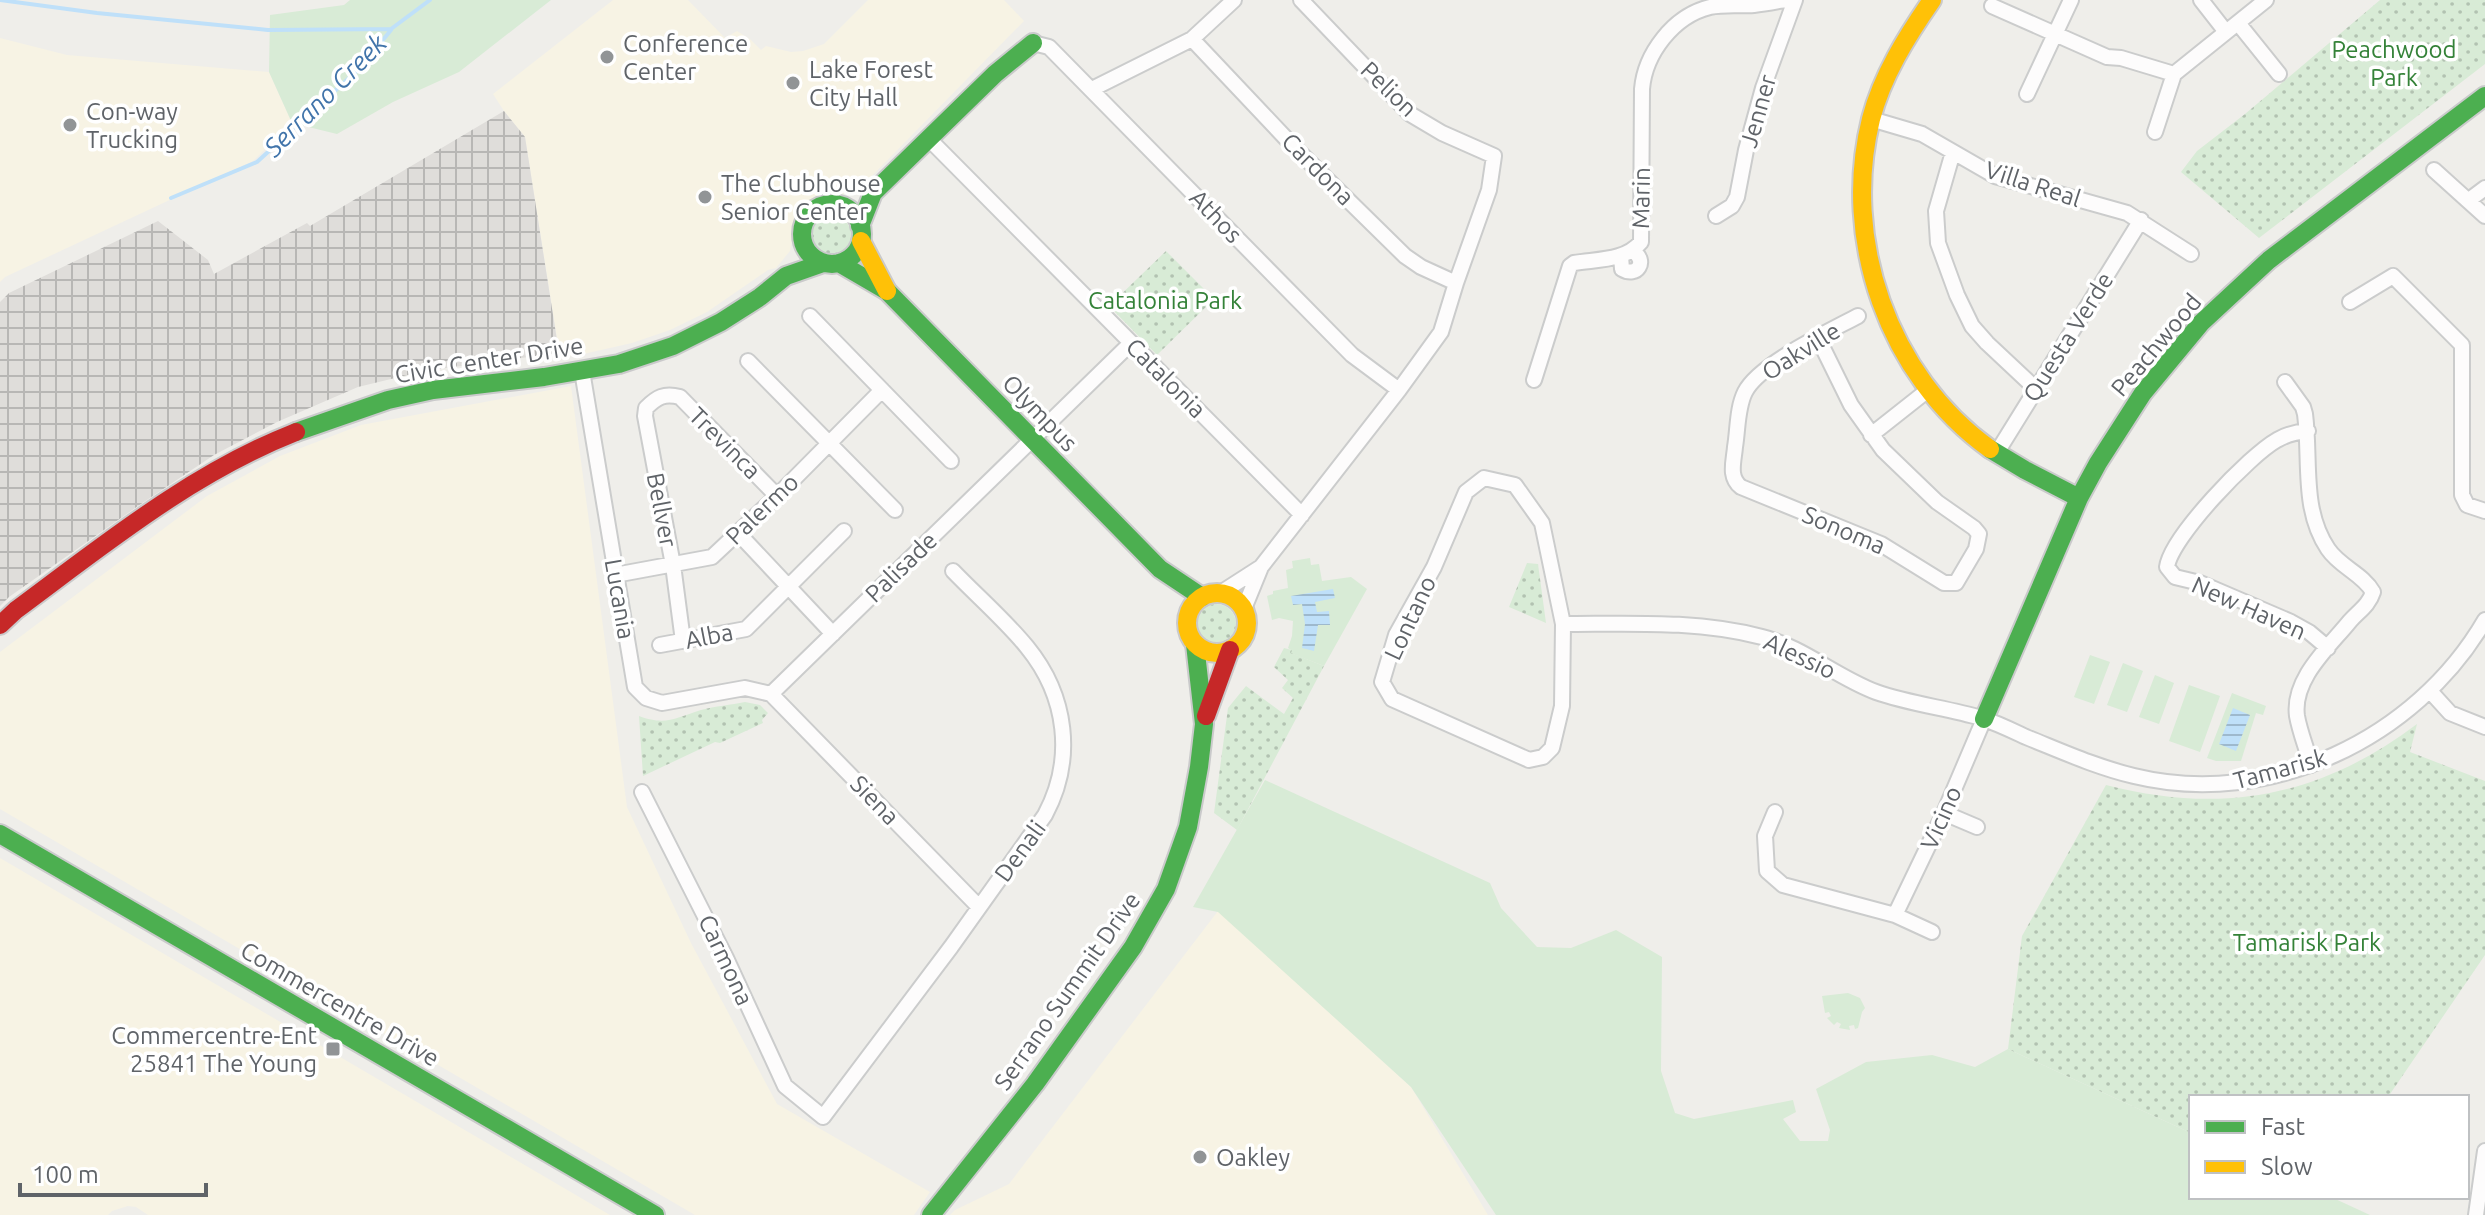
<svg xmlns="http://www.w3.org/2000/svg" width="2485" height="1215" viewBox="0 0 2485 1215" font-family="Ubuntu,sans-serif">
<defs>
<pattern id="industrial-grid" width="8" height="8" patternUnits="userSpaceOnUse" patternTransform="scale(2)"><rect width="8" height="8" fill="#dfddda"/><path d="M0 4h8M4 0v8" fill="none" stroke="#b8b7b5"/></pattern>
<pattern id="park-dots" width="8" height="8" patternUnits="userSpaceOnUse" patternTransform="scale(2)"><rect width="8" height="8" fill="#d8ebd6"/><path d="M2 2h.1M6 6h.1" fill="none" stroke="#b2c2b1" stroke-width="1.8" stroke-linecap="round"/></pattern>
<pattern id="water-rules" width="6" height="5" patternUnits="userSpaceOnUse" patternTransform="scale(2)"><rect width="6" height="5" fill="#bfe0f9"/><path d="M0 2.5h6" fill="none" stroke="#9eb9cd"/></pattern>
</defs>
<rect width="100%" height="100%" fill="#efeeea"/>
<path fill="#f7f3e4" d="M613,0H688L725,38L737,31L751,40L761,50L766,46L791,52L803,51L824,44L868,0H1004L1024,21L864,184L856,191L846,194L825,196L814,200L799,215L795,224L790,251L776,268L768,270L707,312L670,330L632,343L579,355L560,357L525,137L504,111L493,94Z
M0,38L67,55L269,72L292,123L253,161L5,277L0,282Z
M571,386L627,807L691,943L777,1104L930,1192L914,1215H695L0,809V652L207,496L280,456L361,425Z
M0,858L306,1037L610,1215H148L136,1207L128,1206L112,1211L108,1215H0Z
M1218,911L1411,1087L1488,1215H950L955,1210L1009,1184Z"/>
<path fill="url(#industrial-grid)" d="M504,111L525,137L559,353L424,371L358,387L277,422L214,455L138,506L9,597L0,606V302L9,293L158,221L208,260L214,274L307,223L310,226Z"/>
<path fill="#d8ebd6" d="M350,0H551L459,72L393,102L337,134L292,123L269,72L270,15L344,5Z
M1310,558L1311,565L1319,564L1322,581L1351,577L1367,589L1324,666L1290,653L1291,650L1288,648L1292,636L1293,621L1279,618L1272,620L1267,596L1273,594V591L1288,588L1286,570L1293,568L1292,561Z
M2090,655L2110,662L2094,704L2074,697Z
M2123,663L2143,671L2127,712L2107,705Z
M2155,675L2174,683L2159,724L2139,717Z
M2189,685L2220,696L2200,752L2169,741Z
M2232,693L2266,706L2263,715L2256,713L2241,761H2216L2207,758Z
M1265,780L1490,883L1501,908L1537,947L1571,948L1616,930L1662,957L1661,1071L1675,1113L1694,1119L1793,1100L1796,1112L1783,1119L1800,1141H1828L1830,1130L1816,1089L1866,1062L1932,1055L1975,1067L2008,1049L2191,1133V1197H2331L2370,1215H1496L1411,1087L1218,912L1193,907Z
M1848,993L1860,998L1865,1008L1862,1012L1858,1028L1855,1029L1854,1025L1849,1026L1850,1030L1839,1028L1841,1024L1837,1022L1834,1025L1827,1018L1831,1016L1829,1012L1825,1013L1822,996Z"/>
<path fill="url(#park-dots)" d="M2380,0H2485V64L2259,238L2181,172L2197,151L2245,114Z
M811 235a20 20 0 1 1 40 0a20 20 0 1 1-40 0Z
M1166,251L1214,299L1157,355L1109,306Z
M1527,563L1538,564L1546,623L1509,607Z
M1196 624a20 20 0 1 1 40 0a20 20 0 1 1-40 0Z
M1284,648L1292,650L1291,653L1324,666L1237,830L1214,813L1228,708L1246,686L1284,714L1293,698L1282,688L1288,680L1274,667Z
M745,702L760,705L768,713L762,720L763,723L720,743L715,742L643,776L639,716C666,726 675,718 701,710C715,706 731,705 745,702Z
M2417,724L2410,752L2485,781V955L2388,1097H2191V1133L2008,1049L2022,936L2106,785C2223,815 2320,797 2417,724Z"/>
<path fill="url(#water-rules)" d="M1333,589L1335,598L1315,602L1317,612L1329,611L1330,625H1318L1314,651L1302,648L1305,624L1302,604L1293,605L1291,596Z
M2233,708L2250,715L2236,751L2219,744Z"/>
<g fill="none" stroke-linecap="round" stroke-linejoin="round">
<path stroke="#bfe0f9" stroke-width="4" d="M0,0L97,13L268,30L391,29L430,0
M171,198L257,162L360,68L391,30"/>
<defs>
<path id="street" d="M2201,0L2226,32
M1992,6L2107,57L2121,58L2174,74
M2238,23L2279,74
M1192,39L1295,148L1405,256L1421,267L1456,283
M1033,43L1049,47L1352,355L1399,390
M1092,89L1192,39L1234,0
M2027,94L2071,0
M1871,119L1922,134L1995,176L2127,213L2191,254
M2155,132L2174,74L2266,0
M928,138L1302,515
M1953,152L1936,211L1938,243L1957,295L1972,326L1987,343L2036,389
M2434,170L2485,216
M2469,200L2485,188
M1716,216L1732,206L1737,197L1746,150L1763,88L1795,0
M1621,256L1622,269C1637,278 1648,261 1633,251
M2350,302L2393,276L2462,345V495L2467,505L2485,511
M810,316L951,461
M1818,338L1851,405L1883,450L1937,502L1974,528L1979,534L1976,549L1956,583H1944L1881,544L1741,487C1728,477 1734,461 1735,447C1738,429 1737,408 1745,392C1759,364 1830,331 1858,316
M748,361L895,510
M582,371L635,687L646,698L662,703L745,688L771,694
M1534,380L1570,266L1574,263C1598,259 1625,261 1641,242L1642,89C1645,54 1673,16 1710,7C1724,4 1739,6 1754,5C1764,4 1774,2 1785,0
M2285,382L2303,407L2305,414C2311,460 2301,509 2328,549C2340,567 2363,574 2373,592C2369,605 2359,611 2350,621C2329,647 2292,679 2297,716C2300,733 2307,749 2311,765
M2308,431C2296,432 2287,434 2277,440C2250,455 2171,537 2167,567L2175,577L2200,583L2291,622L2309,632L2328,648
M1871,435L1928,390
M1996,454L2141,220
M1484,478L1515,485L1542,523L1563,624L1562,706L1552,748L1543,757L1529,760L1392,699L1382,682L1396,635L1434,567L1466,492Z
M738,533L833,634
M615,575L712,557L777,496L882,390
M1219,594L1261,567
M1243,611L1261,567L1399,390L1441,332L1456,283L1489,190L1494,156L1442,133L1410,114L1301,0
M1563,624C1629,624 1697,620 1762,637C1803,647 1836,677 1876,692C1910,704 1947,708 1981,718C1997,723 2011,730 2026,737C2061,751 2096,767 2134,776C2269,809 2416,739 2485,620
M683,641L673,565L645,416L646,408C657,397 664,393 680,397L777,496
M660,645L746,629L844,531
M2430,691L2450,713L2485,727
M771,694L1131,343
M771,694L979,907
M642,792L726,958L785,1086L823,1117L951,947L1045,815C1075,759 1067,696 1027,647C1005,620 977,596 953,571
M1775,812L1765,836L1767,871L1783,885L1895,915L1932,932
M1944,813L1977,827
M1895,915L1944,813L1984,719
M2476,1215L2485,1151"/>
<path id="fast" d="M802 234a30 30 0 1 1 60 0a30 30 0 1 1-60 0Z
M860,226L873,193L995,74L1033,43
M839,263L887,291L1160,569L1202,597
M296,432L388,400L433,390L544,377L619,364L673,346L721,322L760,297L786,276L823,263
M1990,449L2025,470L2079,498
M1984,719L2079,498L2098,463L2143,393L2201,323L2269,260L2485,96
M0,834L655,1215
M931,1215L1035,1084L1133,947L1166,889L1188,827L1199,767L1204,724L1195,644"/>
<path id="slow" d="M1932,0C1907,36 1882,76 1871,119C1841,239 1888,376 1990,449
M861,241L887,291
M1187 623a30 30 0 1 1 60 0a30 30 0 1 1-60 0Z"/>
<path id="jam" d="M0,625L16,610C105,544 192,473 296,432
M1206,716L1230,650"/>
</defs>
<use href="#street" stroke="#cbcccc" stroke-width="18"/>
<use href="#fast" stroke="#cacacb" stroke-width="22"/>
<use href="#slow" stroke="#cacacb" stroke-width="22"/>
<use href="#jam" stroke="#cacacb" stroke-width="22"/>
<use href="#street" stroke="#fdfcfc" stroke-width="14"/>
<use href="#fast" stroke="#4caf50" stroke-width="18"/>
<use href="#slow" stroke="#ffc107" stroke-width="18"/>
<use href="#jam" stroke="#c62828" stroke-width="18"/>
</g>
<g fill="#919496" stroke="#fff" stroke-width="3">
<circle cx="607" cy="57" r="8"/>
<circle cx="793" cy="83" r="8"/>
<circle cx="70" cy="125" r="8"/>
<circle cx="705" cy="197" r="8"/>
<rect x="325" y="1041" width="16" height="16" rx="4"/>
<circle cx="1200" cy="1157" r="8"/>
</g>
<g text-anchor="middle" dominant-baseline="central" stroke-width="7" stroke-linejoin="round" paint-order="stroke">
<g font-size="24" fill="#5f6368" stroke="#fff" text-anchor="start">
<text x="623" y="43">Conference<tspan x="623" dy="28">Center</tspan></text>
<text x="809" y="69">Lake Forest<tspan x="809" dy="28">City Hall</tspan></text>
<text x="86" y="111">Con-way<tspan x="86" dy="28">Trucking</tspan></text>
<text x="721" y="183">The Clubhouse<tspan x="721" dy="28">Senior Center</tspan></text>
<text x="317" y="1035" text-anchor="end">Commercentre-Ent<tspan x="317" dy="28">25841 The Young</tspan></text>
<text x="1216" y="1157">Oakley</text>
</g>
<g font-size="24" fill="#348238" stroke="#fff">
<text x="2394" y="49">Peachwood<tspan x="2394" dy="28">Park</tspan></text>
<text x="1165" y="300">Catalonia Park</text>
<text x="2307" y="942">Tamarisk Park</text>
</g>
<g font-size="24" fill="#5f6368" stroke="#fff">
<text transform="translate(1389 89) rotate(44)">Pelion</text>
<text transform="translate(1758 111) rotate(-74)">Jenner</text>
<text transform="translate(1318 169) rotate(45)">Cardona</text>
<text transform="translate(2033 184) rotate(18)">Villa Real</text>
<text transform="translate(1641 198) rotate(-89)">Marin</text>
<text transform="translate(1216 216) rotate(46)">Athos</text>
<text transform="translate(2068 337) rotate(-58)">Questa Verde</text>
<text transform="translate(2156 345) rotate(-50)">Peachwood</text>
<text transform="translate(1801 351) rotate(-32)">Oakville</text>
<text transform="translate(489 360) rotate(-9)">Civic Center Drive</text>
<text transform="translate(1166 378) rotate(45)">Catalonia</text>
<text transform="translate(1040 413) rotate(46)">Olympus</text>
<text transform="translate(725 443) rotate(45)">Trevinca</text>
<text transform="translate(762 509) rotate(-44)">Palermo</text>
<text transform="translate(662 510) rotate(79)">Bellver</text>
<text transform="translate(1844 530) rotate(23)">Sonoma</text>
<text transform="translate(901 567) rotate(-44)">Palisade</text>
<text transform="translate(620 599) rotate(80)">Lucania</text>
<text transform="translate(2249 608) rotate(24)">New Haven</text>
<text transform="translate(1410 618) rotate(-65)">Lontano</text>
<text transform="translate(709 636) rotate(-11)">Alba</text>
<text transform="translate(1800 656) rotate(25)">Alessio</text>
<text transform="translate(2280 769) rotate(-15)">Tamarisk</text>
<text transform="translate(875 800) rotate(46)">Siena</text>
<text transform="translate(1941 818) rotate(-66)">Vicino</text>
<text transform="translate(1020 851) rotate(-54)">Denali</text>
<text transform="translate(726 960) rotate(65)">Carmona</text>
<text transform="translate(1067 991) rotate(-55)">Serrano Summit Drive</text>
<text transform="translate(340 1004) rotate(30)">Commercentre Drive</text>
</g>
<g font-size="26" font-style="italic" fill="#4174aa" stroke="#fff">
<text transform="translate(325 95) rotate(-45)">Serrano Creek</text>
</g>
</g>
<rect x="2189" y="1095" width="280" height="104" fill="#ffffff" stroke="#bfc1c3" stroke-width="2"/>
<rect x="2205" y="1121" width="40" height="12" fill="#4caf50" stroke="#bfc1c3" stroke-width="2"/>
<text x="2261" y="1135" font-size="24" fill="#5f6368">Fast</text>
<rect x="2205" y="1161" width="40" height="12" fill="#ffc107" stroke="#bfc1c3" stroke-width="2"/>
<text x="2261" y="1175" font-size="24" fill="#5f6368">Slow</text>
<path d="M20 1183v12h186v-12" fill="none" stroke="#5f6368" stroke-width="4"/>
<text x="32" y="1183" font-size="24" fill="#5f6368" stroke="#ffffff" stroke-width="6" paint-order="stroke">100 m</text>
</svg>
